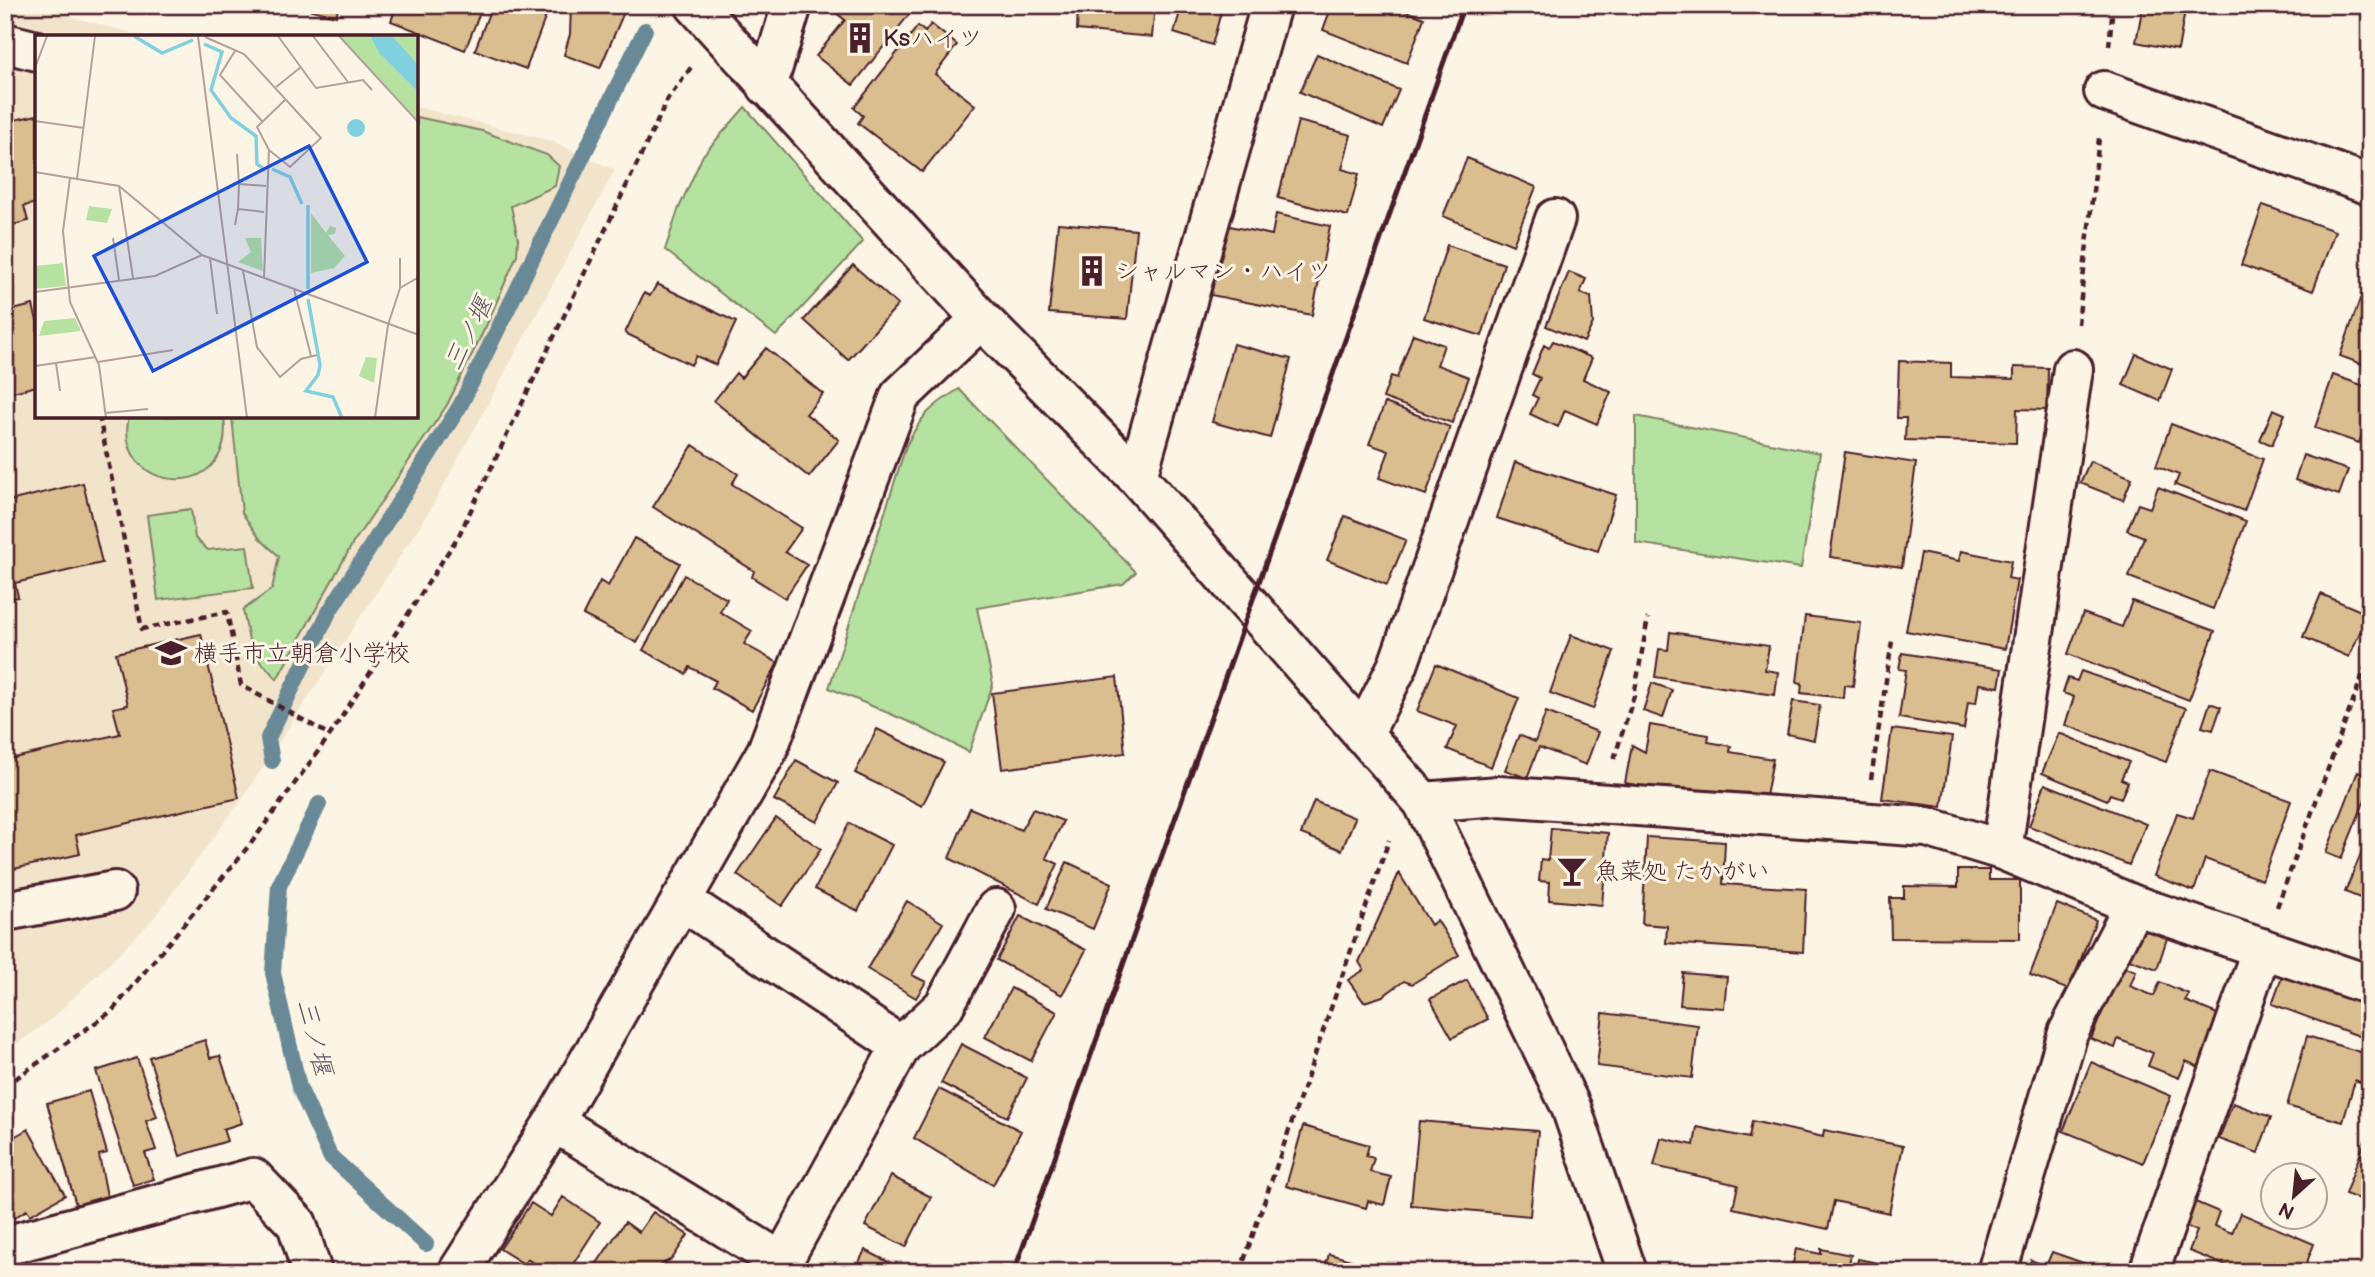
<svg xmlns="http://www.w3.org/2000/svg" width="2375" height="1277" viewBox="0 0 2375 1277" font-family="'Balsamiq Sans','Klee One',sans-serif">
<rect width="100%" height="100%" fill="#fcf5e5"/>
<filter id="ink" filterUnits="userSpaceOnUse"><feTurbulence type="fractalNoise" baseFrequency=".0143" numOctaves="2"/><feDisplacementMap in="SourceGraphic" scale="14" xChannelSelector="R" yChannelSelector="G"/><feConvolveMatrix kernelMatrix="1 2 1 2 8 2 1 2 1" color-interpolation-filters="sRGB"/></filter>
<g filter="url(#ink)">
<path fill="#f2e4cb" d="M5,5H27L147,37H37V416H416L417,107L551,141L615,170L432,507L243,798L150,923L52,1019L5,1052Z"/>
<path fill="#b5e2a0" stroke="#808066" stroke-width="2" d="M745,107L863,242L776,336L665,250L678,210L703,155Z
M417,117L482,131L547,155L559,166L555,186L511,206L518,239L517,255L487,324L447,405L353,543L277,679L251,651L243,610L272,589L279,556L260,539L242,513L232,417L416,416Z
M959,389L1136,572L1123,584L977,608L993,684L969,752L914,724L829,688L906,446C921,416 930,407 959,389Z
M129,416L224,417C236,506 111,494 129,416Z
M1636,416L1820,453L1801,568L1636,543Z
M191,509L195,538L208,550L247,546L253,588L158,600L147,515Z"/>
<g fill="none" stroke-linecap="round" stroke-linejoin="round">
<path stroke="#6b8997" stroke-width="16" d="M272,761L268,738L329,612L460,406L645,30
M319,804L279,886L273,973L299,1087L330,1156L426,1244"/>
</g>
<path fill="#dbbe8f" stroke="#4a1f2b" stroke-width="2" d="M292,5H339L336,16Z
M397,5H483L465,50L391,21Z
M492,5H550L526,69L475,50Z
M571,5H627L600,68L564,55L570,34Z
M826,5H902L911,12L853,85L816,56L845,20Z
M1078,5H1155L1152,37L1077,30Z
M1182,5H1223L1212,45L1174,33Z
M1332,5H1390L1424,18L1407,63L1323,30Z
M2143,5H2186L2178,50L2136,42Z
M931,24L957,45L935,74L975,105L922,172L858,123L863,116L854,108L918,26L925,32Z
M1317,54L1399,90L1383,128L1300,92Z
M37,115V203L24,206L28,221L5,227V122Z
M1298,121L1351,135L1342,169L1359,174L1348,216L1278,198Z
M1467,158L1536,187L1513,245L1443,216Z
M2263,205L2335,231L2313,291L2241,265Z
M1276,214L1330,226L1312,315L1211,295L1225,225L1272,235Z
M1058,223L1136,230L1127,319L1049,313Z
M1447,245L1504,264L1482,336L1424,318Z
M853,265L898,305L848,360L804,320Z
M1569,272L1586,279L1580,293L1591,297L1593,323L1584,342L1546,326Z
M657,284L736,322L716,365L696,356L691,365L625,333L644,293L650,296Z
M2360,299L2370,303V367L2340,356Z
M33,305L37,321V386L5,394V312Z
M1413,334L1444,345L1437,365L1469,377L1452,423L1383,398L1391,376L1397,378Z
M1553,341L1592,358L1583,379L1611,392L1597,424L1565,410L1558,427L1530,414L1538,398L1532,395L1540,378L1532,374L1544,345L1549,348Z
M1233,344L1291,359L1270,438L1212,422Z
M766,348L823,394L806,414L839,440L809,477L714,401L736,373L741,378Z
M2136,354L2172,369L2160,401L2123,385Z
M1899,361L1951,363V377L2014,379V367L2048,368L2047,410L2017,409L2016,443L1905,440L1906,418H1897Z
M2333,375L2370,388V411L2359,443L2315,428Z
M1385,403L1450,427L1426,495L1379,478L1389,451L1369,444Z
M2273,409L2285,414L2272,445L2260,440Z
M2171,424L2263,459L2244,511L2175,485L2179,475L2156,466Z
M693,445L738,474L732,484L802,528L785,552L807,565L785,598L752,577L754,571L653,507Z
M1845,452L1916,463L1902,567L1830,557Z
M2303,455L2348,470L2339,495L2295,480Z
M2090,461L2132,478L2123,500L2080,483Z
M1515,462L1616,495L1598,551L1497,518Z
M83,483L102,563L15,583L18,597L5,600V502Z
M2158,487L2246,521L2213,609L2129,577L2144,537L2127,530L2138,504L2150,508Z
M1345,516L1406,540L1387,585L1327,560Z
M634,538L680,563L637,643L583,615L600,581L608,586Z
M1961,551L2011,561L2008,578L2017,580L2005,649L1906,631L1921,553L1959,561Z
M684,575L727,599L720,612L752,631L744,644L778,663L752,710L712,688L716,681L690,667L686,674L643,650Z
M2321,594L2368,614L2349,657L2303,637Z
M2132,601L2215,631L2189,700L2068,654L2083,613L2122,627Z
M1805,616L1861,623L1853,686L1844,685L1843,698L1801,693L1802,683L1797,682Z
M1670,632L1769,646L1765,670L1778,672L1775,695L1655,677L1659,649L1668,650Z
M201,634L239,798L76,835L80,854L5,871V760L120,734L113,708L128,705L116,653Z
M1571,635L1614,651L1593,709L1550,693Z
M1902,653L2002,669L1999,687L1979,684L1976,703L1968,702L1964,729L1899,718L1906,670L1899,669Z
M1436,664L1519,698L1491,767L1447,749L1457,726L1417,711Z
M2081,671L2186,708L2166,762L2065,725L2074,697L2063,693L2068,678L2077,681Z
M1117,677L1125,753L1002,769L992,693Z
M1652,683L1672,690L1663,718L1643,711Z
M1793,701L1820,705L1814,740L1787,734Z
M2210,703L2221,707L2213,730L2202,727Z
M1546,712L1598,732L1586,765L1539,747L1527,778L1505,770L1519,735L1535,742Z
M1650,725L1709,735L1708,742L1731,746L1730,752L1773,759L1764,807L1625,783L1632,745L1645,752Z
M877,729L944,762L922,806L855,773Z
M1892,729L1952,737L1942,807L1882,799Z
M2059,733L2129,762L2121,779L2128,782L2121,798L2110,794L2107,800L2042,773Z
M796,760L838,783L817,822L774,800Z
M2210,771L2291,801L2262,880L2205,859L2194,891L2154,876L2177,813L2193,818Z
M2358,771L2370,776V787L2341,859L2326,853Z
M2045,784L2146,824L2129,865L2029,826Z
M1314,801L1355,818L1342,850L1301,834Z
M970,808L1021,830L1033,809L1063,821L1046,858L1058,864L1039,904L949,858Z
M776,818L821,849L782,906L737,875Z
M849,823L892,845L858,911L815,889Z
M1551,828L1608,833L1602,905L1549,900L1550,882L1539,881L1541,860H1548Z
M2370,832V902L2345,892Z
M1647,837L1725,842L1723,884L1806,889L1803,952L1666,943L1667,926L1642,924Z
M1067,862L1112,883L1093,929L1046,909Z
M1958,870H1989V880H2020V939L1891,938L1890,898H1904V886L1958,887Z
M1399,873L1431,925L1437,920L1459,955L1412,984L1404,981L1383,996L1364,1002L1348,980L1364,970L1359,962Z
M907,901L943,923L912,975L926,982L916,998L867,969Z
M2057,904L2096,920L2069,990L2030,975Z
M2137,915L2171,926L2157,969L2123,957Z
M1020,916L1086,950L1062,995L997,960Z
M2121,965L2136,971L2130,986L2154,996L2160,982L2189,994L2185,1001L2220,1015L2199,1067L2186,1061L2179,1078L2148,1066L2153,1053L2118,1039L2115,1048L2091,1039Z
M2285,968L2370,999V1040L2272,1004Z
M1683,973L1727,977L1724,1008L1680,1005Z
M1467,980L1488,1019L1452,1038L1430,999Z
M1011,988L1057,1012L1031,1061L985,1037Z
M1603,1013L1698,1025L1692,1078L1597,1066Z
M2307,1036L2370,1055V1068L2365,1084L2355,1080L2343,1122L2287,1106Z
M205,1040L210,1058L220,1056L242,1123L223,1129L227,1141L180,1156L149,1057Z
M961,1044L1027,1078L1007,1117L941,1083Z
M137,1058L157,1117L146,1121L156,1150L145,1153L154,1179L133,1185L96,1071Z
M2091,1062L2171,1096L2143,1163L2063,1131Z
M939,1089L1021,1131L993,1185L914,1138Z
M89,1091L107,1153L99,1155L107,1196L76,1205L47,1103Z
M2233,1103L2271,1117L2258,1153L2219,1139Z
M1419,1121L1538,1131L1530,1216L1411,1205Z
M1752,1121L1823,1137L1824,1130L1903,1146L1889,1213L1834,1201L1828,1229L1733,1208L1738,1185L1654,1166L1661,1138L1694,1145L1697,1127L1749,1138Z
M1303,1126L1369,1145L1366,1156L1374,1158L1370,1172L1391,1177L1384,1205L1368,1201L1366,1208L1286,1186Z
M2370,1128V1203L2345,1194Z
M28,1129L65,1195L30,1215L27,1210L9,1221L5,1215V1142Z
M891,1176L931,1197L906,1247L865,1226Z
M563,1197L600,1222L568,1272H547L527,1259L524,1264L500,1249L531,1203L551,1216Z
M2193,1201L2219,1212L2214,1226L2232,1233L2240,1213L2314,1244L2303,1272H2241L2189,1251L2197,1231L2183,1225Z
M653,1212L688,1235L672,1259L662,1264L657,1272H591L625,1222L639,1232Z
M1796,1249L1821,1254V1249L1851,1255L1847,1272H1791Z
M865,1250L908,1272H854Z
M2052,1252L2109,1272H2027L2031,1260L2046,1266Z
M1329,1254L1394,1272H1324Z
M1858,1259L1922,1272H1856Z"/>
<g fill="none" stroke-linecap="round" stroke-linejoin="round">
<defs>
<path id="minor" d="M695,5L981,319L1137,477L1423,802L1571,1107L1627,1272
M5,43L37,51
M767,86L792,5
M2104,91L2370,185
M1137,477L1271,5
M1363,735L1398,665L1555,219
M1423,802L1499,796L1927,827L2002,850L2134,905L2370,985
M2002,850L2073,369
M681,900L901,1046L944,1006L996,909
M5,911L115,891
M554,1122L782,1262L901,1046
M5,1246L253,1178L297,1224L312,1272
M458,1272L554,1122L767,751L900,396L981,319
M1997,1272L2068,1033L2134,905
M2149,1272L2262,948"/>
</defs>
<use href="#minor" stroke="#4a1f2b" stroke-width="44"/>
<path stroke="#4a1f2b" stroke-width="4.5" stroke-dasharray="7 5" stroke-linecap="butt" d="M2109,46L2113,5
M2078,324L2099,138
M99,416L142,629L227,612L241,685L330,735
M1614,759L1634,696L1648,618
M1871,779L1892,641
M2277,907L2370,655
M5,1086L112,1011L252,842L330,735L459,535L668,99L692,66
M1240,1272L1389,840"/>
<use href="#minor" stroke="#fcf5e5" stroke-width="38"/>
<path stroke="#4a1f2b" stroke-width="5" d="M1014,1272L1464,5"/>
</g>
</g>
<defs>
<symbol id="building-bare" viewBox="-9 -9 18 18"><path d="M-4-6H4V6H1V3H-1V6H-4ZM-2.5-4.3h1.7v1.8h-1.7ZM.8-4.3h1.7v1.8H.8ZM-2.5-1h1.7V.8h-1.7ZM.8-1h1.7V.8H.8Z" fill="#4a1f2b" stroke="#fcf5e5" stroke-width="2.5" paint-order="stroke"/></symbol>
<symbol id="school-bare" viewBox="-9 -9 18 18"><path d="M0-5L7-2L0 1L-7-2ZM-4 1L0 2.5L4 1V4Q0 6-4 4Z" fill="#4a1f2b" stroke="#fcf5e5" stroke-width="2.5" paint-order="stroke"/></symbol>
<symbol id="bar-bare" viewBox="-9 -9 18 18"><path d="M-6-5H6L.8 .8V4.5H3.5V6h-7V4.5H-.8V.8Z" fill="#4a1f2b" stroke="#fcf5e5" stroke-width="2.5" paint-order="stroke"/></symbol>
</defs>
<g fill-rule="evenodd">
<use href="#building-bare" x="838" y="16" width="44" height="44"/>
<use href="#building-bare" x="1070" y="249" width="44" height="44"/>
<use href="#school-bare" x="149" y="631" width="44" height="44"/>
<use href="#bar-bare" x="1550" y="849" width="44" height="44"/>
</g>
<g text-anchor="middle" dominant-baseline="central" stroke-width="6" stroke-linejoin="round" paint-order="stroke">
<g font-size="24" fill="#4a1f2b" stroke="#fcf5e5" text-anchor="start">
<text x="883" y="38">Ksハイツ</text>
<text x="1115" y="271">シャルマン・ハイツ</text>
<text x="194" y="653">横手市立朝倉小学校</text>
<text x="1595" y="871">魚菜処 たかがい</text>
</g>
<g font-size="26" font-style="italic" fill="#5a5461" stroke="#fcf5e5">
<text transform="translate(469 334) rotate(-64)">三ノ堰</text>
<text transform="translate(314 1037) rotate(76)">三ノ堰</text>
</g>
</g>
<g transform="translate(35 35)">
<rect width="383" height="383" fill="#fcf5e5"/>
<path d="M304,1H335L348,22L383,57V88ZM357,1H383V30L375,24ZM54,171L77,174L72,188L51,185ZM276,178L291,198L295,191L301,193L300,199L293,200L310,221L299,233L276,238ZM210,203H226L228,236L203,227L216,217ZM28,228L31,251L0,254V231ZM40,283L46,296L4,301L9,286ZM331,322L342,323L339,348L324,341Z" fill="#b5e2a0"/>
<path d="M335,1H357L383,30V57L345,19ZM312 93a9 9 0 1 1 18 0a9 9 0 1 1-18 0Z" fill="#81d0df"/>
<path fill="none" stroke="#81d0df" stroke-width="3.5" d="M99,1L127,18L158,5M169,9L187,17L176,55L196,83L221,101L222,129L228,133M237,134L255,142L267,169M273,254V170M273,264L285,330L283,340L271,356L298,362L307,383"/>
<path fill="none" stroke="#b59f9b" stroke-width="2" d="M163,1L212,383M243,1L281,53L328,45L337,55M278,1L313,47M304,1L384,88M170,2L209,19L286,103L255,132L234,115M200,16L185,40L227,86M0,33L12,1M241,52L266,32M0,86L49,93M202,119L204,149M0,137L84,151L167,220L384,300M35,143L28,196L35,267L64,330L71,383M42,144L60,1M84,151L98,243M203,174L204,149L231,151M200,190L203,174L229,177M78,203L84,245M175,223L182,279M208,236L222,312L245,342L266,324L282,320M229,243L234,115L222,92L251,64M365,253L384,242M259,254L276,321M0,257L120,241L167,220M63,327L138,315M21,328L25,356M0,331L61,322M70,378L113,374M340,383L353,290L365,253V223"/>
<path fill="#1d4ed8" fill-opacity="0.15" stroke="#1d4ed8" stroke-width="3.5" d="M274,111L332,227L118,336L59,221Z"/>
<rect width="383" height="383" fill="none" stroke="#4a1f2b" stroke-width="3.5"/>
</g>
<rect width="2375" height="1277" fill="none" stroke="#fcf5e5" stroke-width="28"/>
<rect x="14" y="14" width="2347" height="1249" fill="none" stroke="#4a1f2b" stroke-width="2.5" filter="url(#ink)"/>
<g transform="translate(2294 1196) rotate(207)"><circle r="33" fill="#fcf5e5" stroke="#b59f9b" stroke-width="2"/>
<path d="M0-5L12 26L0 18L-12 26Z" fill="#4a1f2b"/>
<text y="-10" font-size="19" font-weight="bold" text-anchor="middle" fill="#4a1f2b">N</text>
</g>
</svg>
